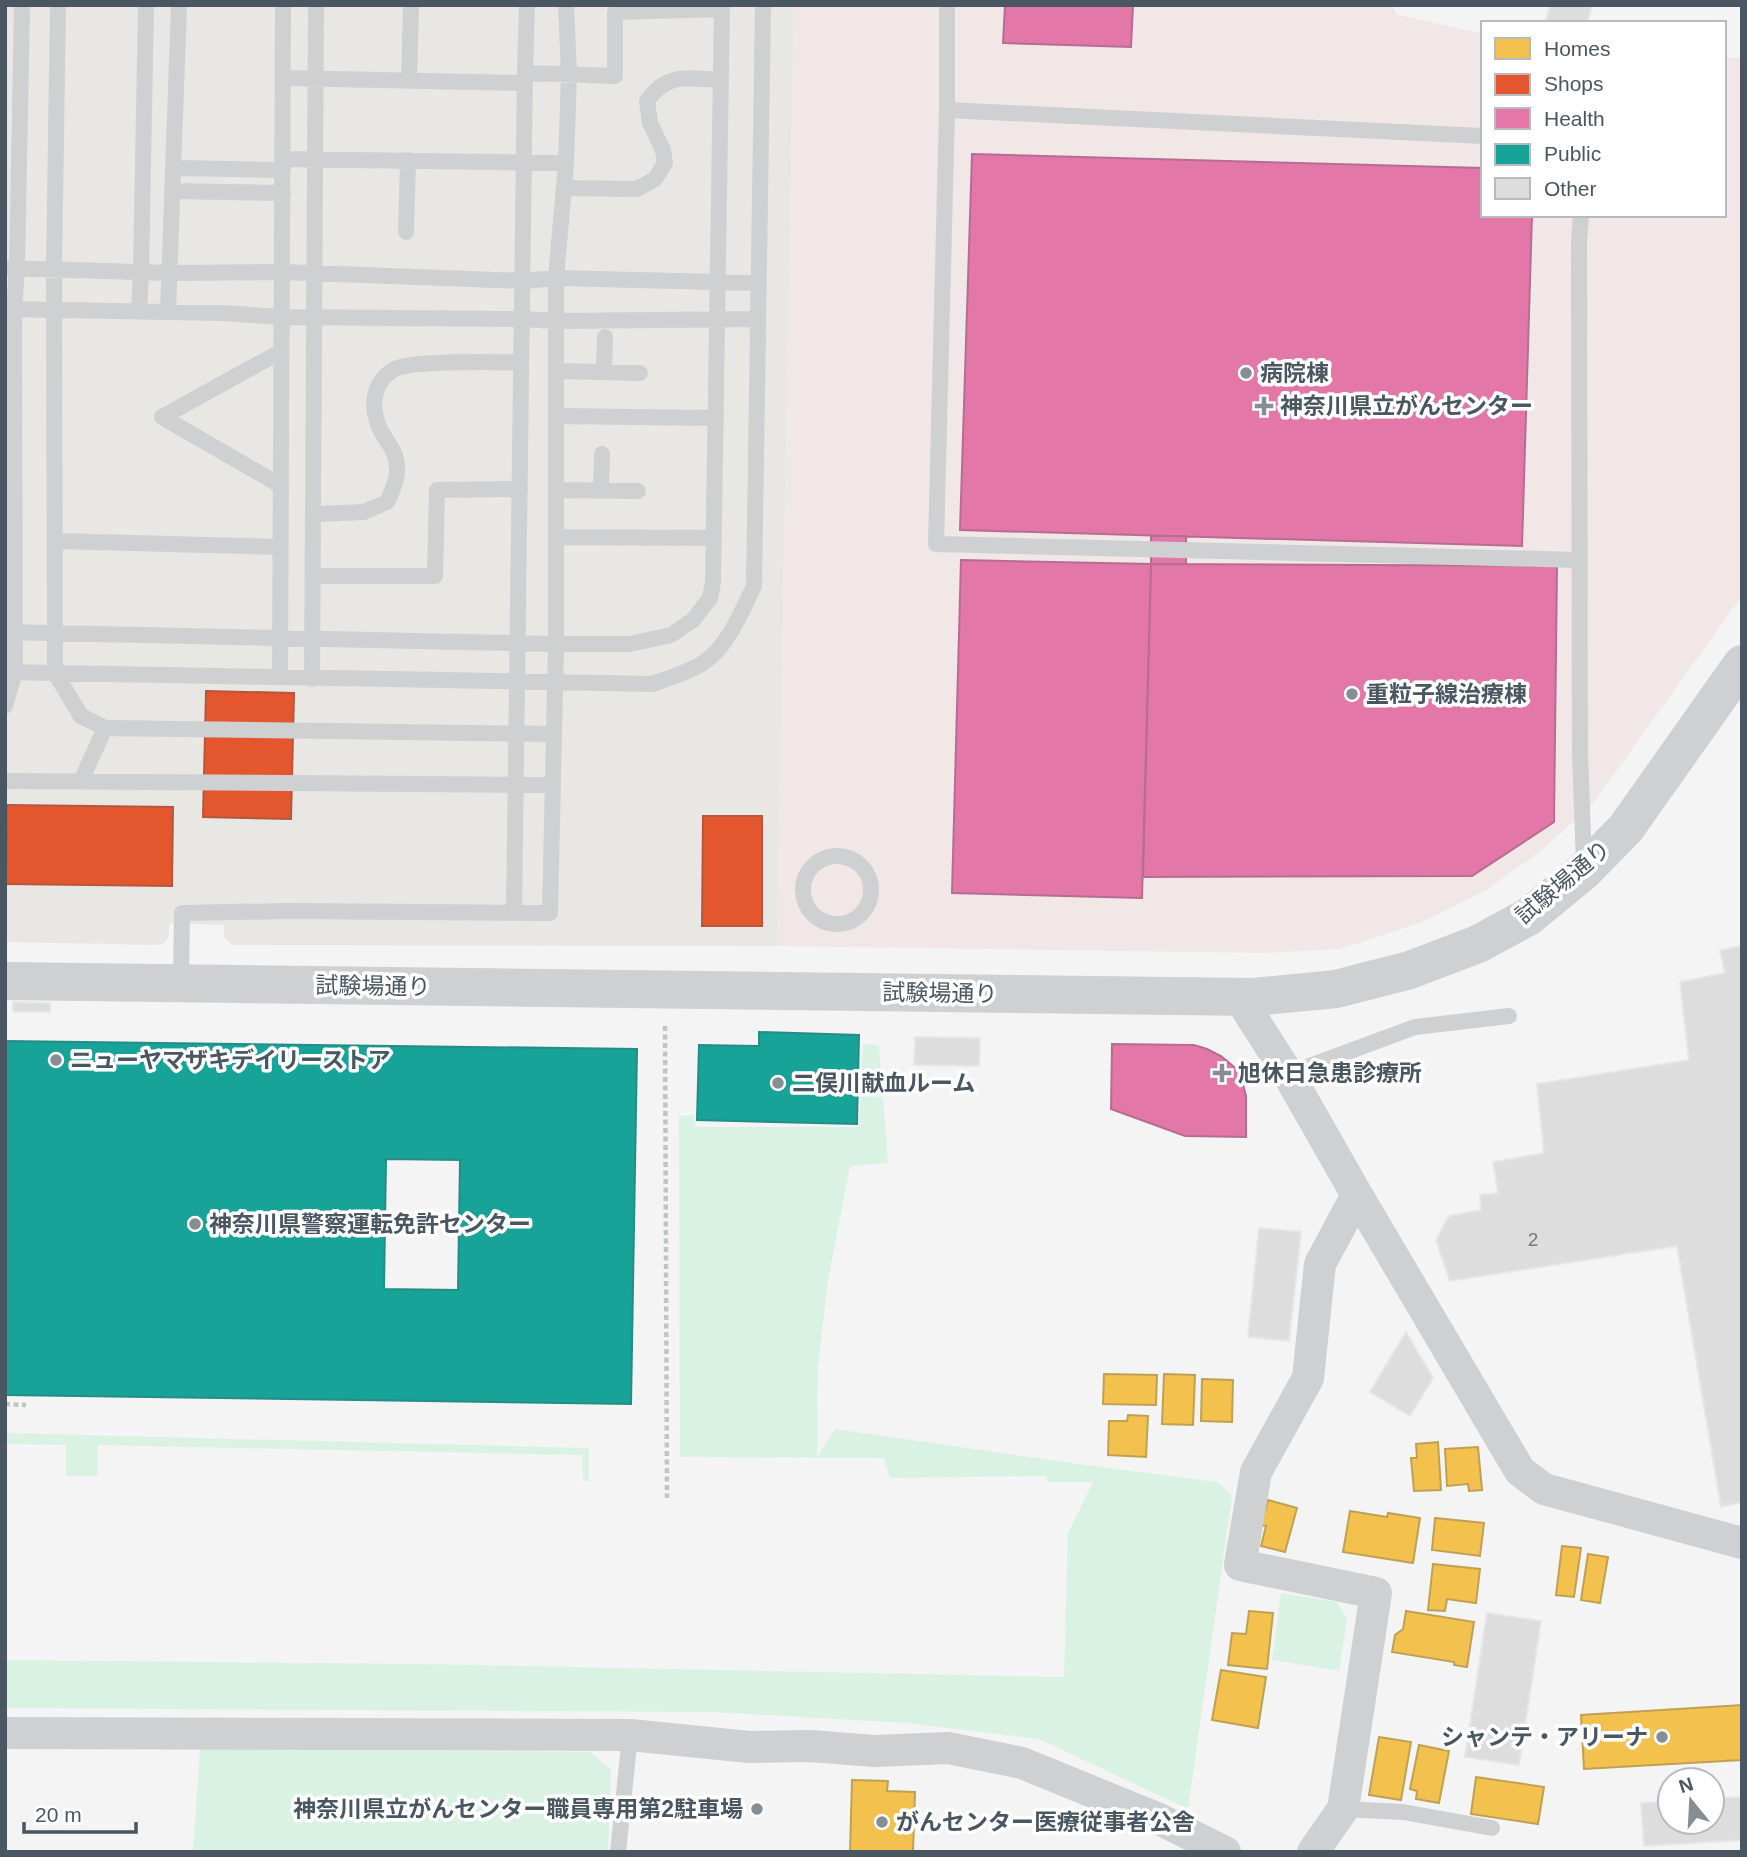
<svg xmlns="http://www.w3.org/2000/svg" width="1747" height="1857" viewBox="0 0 1747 1857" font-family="Arial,'Noto Sans JP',sans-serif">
<rect width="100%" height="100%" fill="#f4f4f4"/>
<path fill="#e8e7e3" d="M5,5H794L777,946L232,945L224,937V925L170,923L168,938L162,945L5,942Z"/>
<path fill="#f1e7e6" d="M794,5H1393L1396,14L1483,34V215H1724V58H1742V596L1594,802L1540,852L1486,890L1422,922L1340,949L1267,953L777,946Z"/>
<path fill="#d9f2e3" d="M863,1044L879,1045L888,1163L850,1166L828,1280L818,1366L817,1457L835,1429L1093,1466L1218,1482L1232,1496L1188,1809L1039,1739L907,1723L711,1712L5,1708V1660L418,1664L1064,1677L1068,1533L1093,1482H1048L1046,1476L890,1478L884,1458L680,1457L679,1116L694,1115L696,1127H859Z
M5,1433L589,1448V1481H583L582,1455L98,1445L97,1476H66V1445L5,1444Z
M1281,1593L1337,1602L1347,1619L1339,1671L1272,1660Z
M200,1749L590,1752L611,1769L608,1852H193Z"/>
<path fill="#f2c14e" stroke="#c0a154" stroke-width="2" d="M1104,1374L1157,1375L1156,1405L1103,1404Z
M1164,1374L1195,1375L1193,1425L1162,1424Z
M1202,1379L1233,1380L1232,1422L1201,1421Z
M1128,1415L1148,1416L1146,1457L1108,1455L1109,1421H1127Z
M1438,1442L1441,1490L1414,1491L1411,1458H1417L1416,1444Z
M1478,1447L1482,1490L1469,1491L1468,1484L1447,1486L1445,1449Z
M1268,1500L1297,1508L1285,1552L1261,1546L1266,1526L1261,1525Z
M1350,1511L1387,1517L1388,1513L1420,1518L1413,1563L1343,1552Z
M1435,1518L1484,1523L1480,1556L1432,1550Z
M1562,1546L1581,1548L1574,1597L1556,1595Z
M1588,1554L1608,1557L1600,1603L1581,1600Z
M1433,1564L1480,1569L1476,1603L1447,1599L1445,1611L1428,1610Z
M1249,1611L1273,1613L1267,1669L1228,1665L1232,1633L1246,1634Z
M1406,1611L1474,1622L1467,1667L1454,1665V1662L1392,1652L1395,1635L1403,1629Z
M1221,1670L1266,1677L1258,1728L1212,1720Z
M1742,1705V1760L1584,1769L1581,1715Z
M1379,1737L1411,1742L1401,1800L1369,1795Z
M1419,1745L1449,1751L1439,1803L1416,1799L1417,1791L1410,1789Z
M1476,1777L1544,1787L1538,1824L1471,1814Z
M852,1780L888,1781L887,1791L915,1792L913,1852H850Z"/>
<path fill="#e4572e" stroke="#b6573d" stroke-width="2" d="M206,691L294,693L291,819L203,817Z
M7,805L173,807L172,886L6,884Z
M703,816H762V926H702Z"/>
<path fill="#e377a8" stroke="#b56d93" stroke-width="2" d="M1005,5H1133L1131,47L1003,43Z
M972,154L1483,168V215H1532L1522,546L960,530Z
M1151,536H1186V564H1151Z
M961,560L1151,564L1142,898L952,893Z
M1151,564L1557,566L1554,822L1472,876L1143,877Z
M1112,1044L1194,1045L1207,1049L1221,1056L1234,1067L1242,1081L1246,1096V1137L1185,1136L1111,1109Z"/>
<path fill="#17a398" stroke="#268c88" stroke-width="2" fill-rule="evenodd" d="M759,1032L859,1035L857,1124L697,1120L699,1045L759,1046Z
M5,1041L637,1049L631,1404L5,1395ZM386,1159L460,1160L458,1290L384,1289Z"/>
<path fill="#ddddde" stroke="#e5e6e7" stroke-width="2" d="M1550,5H1592L1587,23H1545Z
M1742,946V1502L1721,1507L1677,1246L1450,1281L1436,1240L1449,1216L1481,1210L1480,1195L1498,1193L1493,1162L1544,1153L1537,1084L1689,1060L1680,982L1725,973L1720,950Z
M13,1002L50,1003V1012H13Z
M915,1037L980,1038L979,1066L914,1065Z
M1259,1228L1301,1232L1289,1341L1248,1337Z
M1406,1332L1433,1378L1410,1416L1370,1392Z
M1487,1613L1541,1621L1519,1765L1465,1757Z
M1742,1797V1840L1644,1846L1641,1803L1670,1801V1822H1712V1798Z"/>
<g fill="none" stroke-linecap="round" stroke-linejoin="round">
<path stroke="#bcc7c4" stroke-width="4.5" stroke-dasharray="5 3.5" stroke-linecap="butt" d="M665,1026L667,1498
M5,1404L26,1405"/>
<path stroke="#ced0d2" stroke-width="16" d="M58,5L54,269L55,673L81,716L105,728L554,734
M947,5V110L936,544L1580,560
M525,73L615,76V12L722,9
M283,78L525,83
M409,80L411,6
M947,110L1483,136
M283,159L566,163
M174,168L283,170
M564,188L637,189L655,179L665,163L663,150L650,123L647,101C668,71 688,79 721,80
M173,191L283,193
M1581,215L1579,242L1580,754L1584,864
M406,232L408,160
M5,268L170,273L283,272L523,281L556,278L759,283
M5,309L223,313L280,317L522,319L557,321L758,319
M139,311L141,272L146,5
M168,312L179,5
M557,371L640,373
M604,371L605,337
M557,416L716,418
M280,485L162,417L280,352
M557,490L638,491
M601,490L602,454
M314,514L364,512L387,502C395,485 402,469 393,451C389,443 383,436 379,427C371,407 372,383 393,370C410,359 496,363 521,362
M557,537L714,538
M55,541L280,547
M313,576H435L437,490L520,489
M5,632L556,644H630L671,635L693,620L710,598L713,582L722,5
M5,672L652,684C669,678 687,673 703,663C727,648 742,611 754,586L763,5
M280,676L283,5
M312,679L316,5
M5,706L15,672L14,309L17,268L22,5
M5,781L553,785
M81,781L105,728
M803 890a34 34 0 1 1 68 0a34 34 0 1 1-68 0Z
M514,913L525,73L527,5
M181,983L182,913L288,911L550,913L556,644V278L566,163L569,74L566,5
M1288,1074L1415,1027L1509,1016
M1343,1809L1403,1812L1492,1828
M618,1852L630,1735"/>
<path stroke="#ced0d2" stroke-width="32" d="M1239,997L1288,1074L1357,1195L1520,1471L1544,1489L1742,1543
M5,1733L630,1735L749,1747L810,1746L875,1751L948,1748L1022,1763L1159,1819L1225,1852
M1313,1852L1343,1809L1376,1593L1240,1565L1256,1472L1308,1378L1320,1264L1357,1195"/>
<path stroke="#ced0d2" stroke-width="38" d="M5,981L1253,997L1336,989L1410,970L1478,944L1528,917L1584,871L1626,828L1742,664"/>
</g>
<g fill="#868d94" stroke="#fff" stroke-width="2.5">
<circle cx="1246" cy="373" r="7"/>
<path d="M1260.5 395.5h7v7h7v7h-7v7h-7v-7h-7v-7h7z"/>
<circle cx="1352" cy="694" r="7"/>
<circle cx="56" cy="1060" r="7"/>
<path d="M1218.5 1062.5h7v7h7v7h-7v7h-7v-7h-7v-7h7z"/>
<circle cx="778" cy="1083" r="7"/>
<circle cx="195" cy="1224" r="7"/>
<circle cx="1662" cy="1737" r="7"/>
<circle cx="757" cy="1809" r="7"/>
<circle cx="882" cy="1822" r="7"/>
</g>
<g text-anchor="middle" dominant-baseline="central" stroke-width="7" stroke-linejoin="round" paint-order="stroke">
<g font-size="19" fill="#707881">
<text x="1533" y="1239">2</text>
</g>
<g font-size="23" font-weight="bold" fill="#4a5661" stroke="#fff" text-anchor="start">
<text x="1260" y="373">病院棟</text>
<text x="1280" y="406">神奈川県立がんセンター</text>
<text x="1366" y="694">重粒子線治療棟</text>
<text x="70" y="1060">ニューヤマザキデイリーストア</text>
<text x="1238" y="1073">旭休日急患診療所</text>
<text x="792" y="1083">二俣川献血ルーム</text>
<text x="209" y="1224">神奈川県警察運転免許センター</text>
<text x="1648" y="1737" text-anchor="end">シャンテ・アリーナ</text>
<text x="743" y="1809" text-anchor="end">神奈川県立がんセンター職員専用第2駐車場</text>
<text x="896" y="1822">がんセンター医療従事者公舎</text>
</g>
<g font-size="23" fill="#4a5661" stroke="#fff">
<text transform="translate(1563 882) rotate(-40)">試験場通り</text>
<text transform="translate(373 986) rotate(1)">試験場通り</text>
<text transform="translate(940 993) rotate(1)">試験場通り</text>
</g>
</g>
<rect width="1747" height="1857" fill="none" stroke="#4a5661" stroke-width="14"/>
<rect x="1481" y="21" width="245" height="196" fill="#ffffff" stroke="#b7bbc0" stroke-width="2"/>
<rect x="1495" y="38" width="35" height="21" fill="#f2c14e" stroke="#b7bbc0" stroke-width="2"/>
<text x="1544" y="56" font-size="21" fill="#4a5661">Homes</text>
<rect x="1495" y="74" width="35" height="21" fill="#e4572e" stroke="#b7bbc0" stroke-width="2"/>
<text x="1544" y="91" font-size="21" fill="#4a5661">Shops</text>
<rect x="1495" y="108" width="35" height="21" fill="#e377a8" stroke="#b7bbc0" stroke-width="2"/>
<text x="1544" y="126" font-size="21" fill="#4a5661">Health</text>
<rect x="1495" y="144" width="35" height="21" fill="#17a398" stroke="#b7bbc0" stroke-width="2"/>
<text x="1544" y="161" font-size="21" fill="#4a5661">Public</text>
<rect x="1495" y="178" width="35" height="21" fill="#ddddde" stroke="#b7bbc0" stroke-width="2"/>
<text x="1544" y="196" font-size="21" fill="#4a5661">Other</text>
<g transform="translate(1691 1801) rotate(342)"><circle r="33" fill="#ffffff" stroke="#b7bbc0" stroke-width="2"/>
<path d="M0-5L12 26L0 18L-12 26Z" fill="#868d94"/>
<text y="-10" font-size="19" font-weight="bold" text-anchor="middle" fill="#4a5661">N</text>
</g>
<path d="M24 1822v10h112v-10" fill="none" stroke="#4a5661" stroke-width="3.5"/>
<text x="35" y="1822" font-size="21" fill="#4a5661" stroke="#ffffff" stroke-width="5" paint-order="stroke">20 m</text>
</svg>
